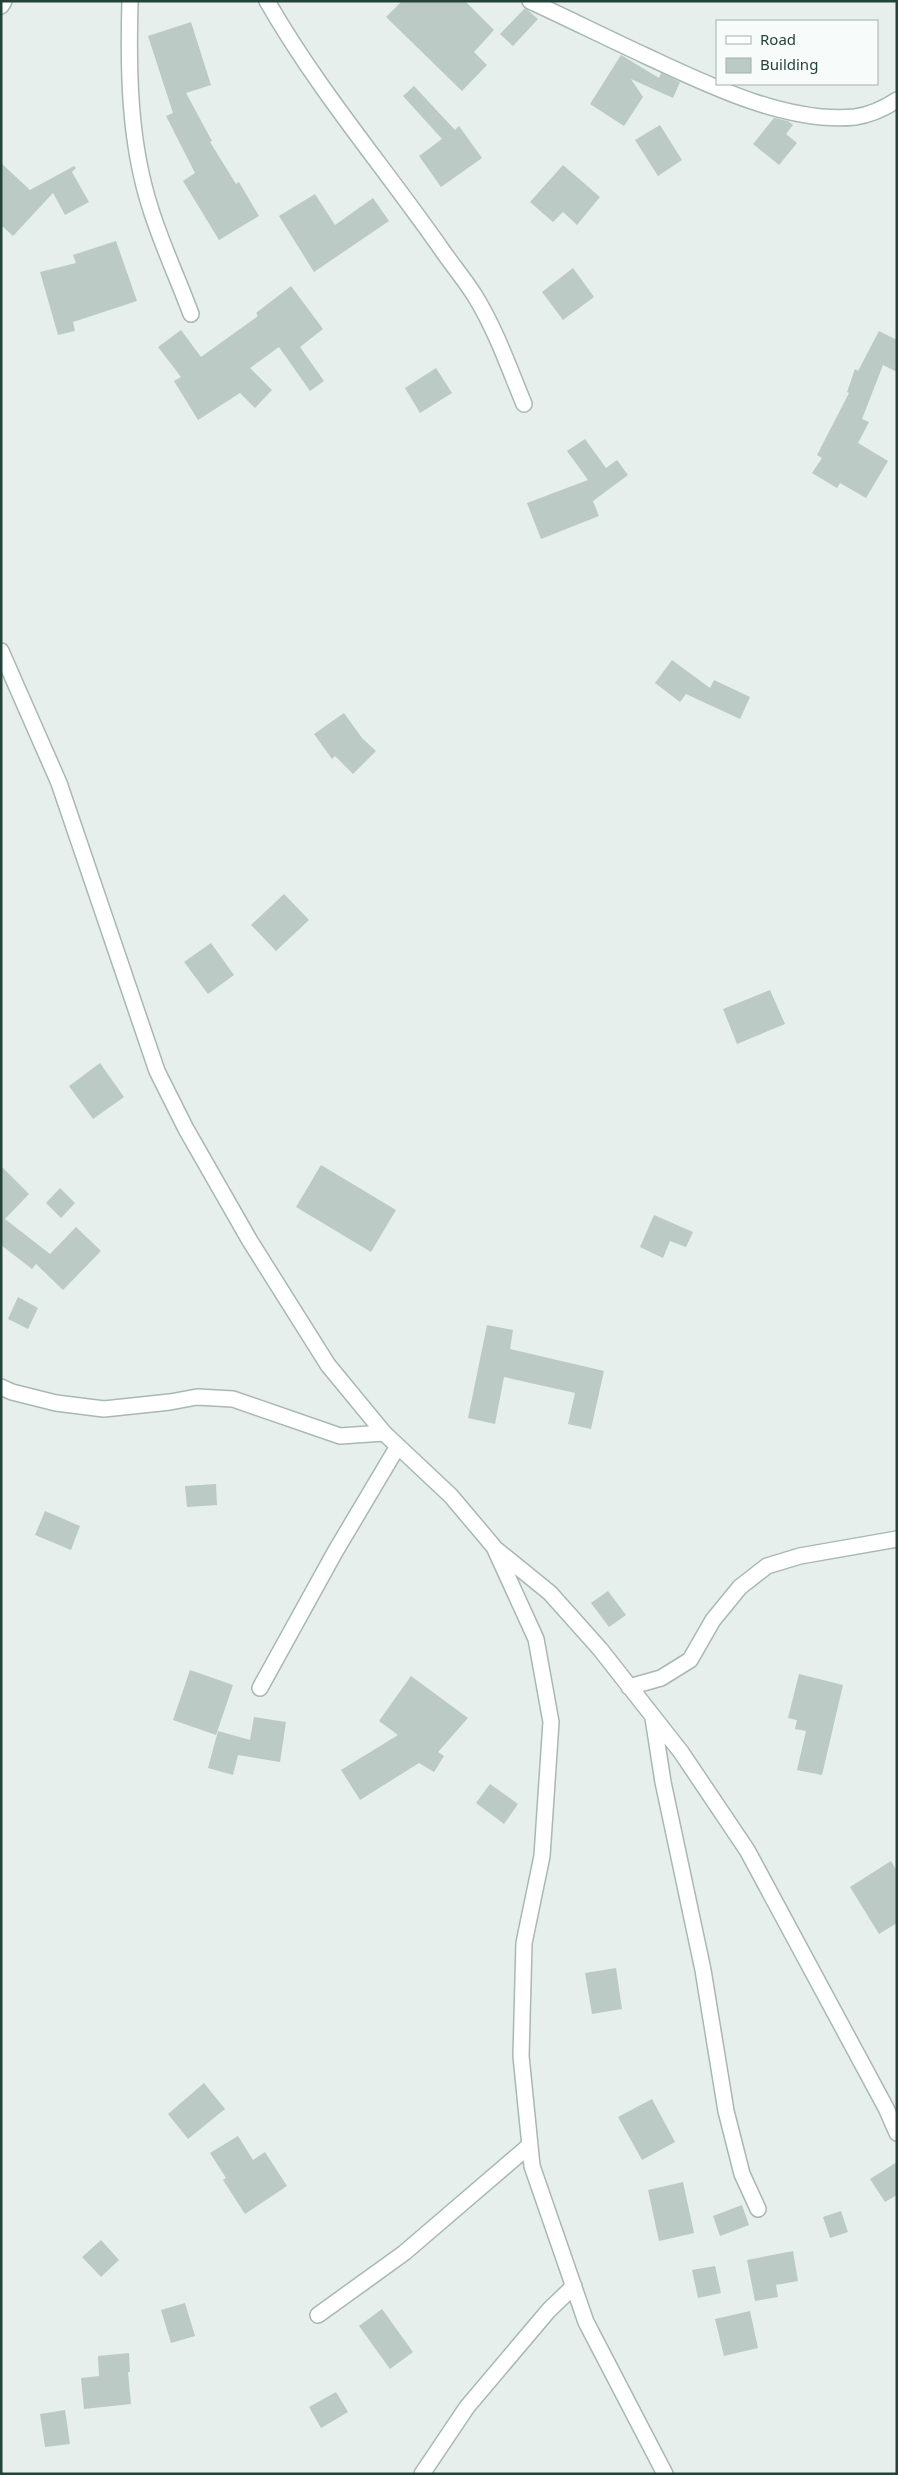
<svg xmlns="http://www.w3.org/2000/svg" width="898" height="2475" viewBox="0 0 898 2475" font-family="'Noto Sans',sans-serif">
<rect width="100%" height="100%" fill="#e6efeb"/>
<path fill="#bbcac4" d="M402,1H465L494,30L474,52L487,65L462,91L386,17Z
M525,8L538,19L513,46L500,34Z
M191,22L211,85L186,93L212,141L210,142L236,184L239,182L259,216L219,240L183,181L195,173L166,116L173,113L148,36Z
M621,55L659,78L661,73L680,82L673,98L631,79L643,97L624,126L590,104Z
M414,86L455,130L459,126L482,158L441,187L419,156L442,139L403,96Z
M774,118L788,121L793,125L786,134L797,143L779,165L753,144Z
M660,125L682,160L658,176L635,140Z
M1,163L30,190L74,166L76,168L72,172L89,202L65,215L53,193L13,236L1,225Z
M563,165L600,197L577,225L563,212L553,222L530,202Z
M315,194L335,225L373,198L389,221L314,272L279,216Z
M116,241L137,301L73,322L75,331L58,335L40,272L76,263L73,255Z
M573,268L594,297L563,320L542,292Z
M291,286L323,329L300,347L324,381L310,391L279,347L250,368L272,390L255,408L240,393L198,420L174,381L181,377L158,347L181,330L201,357L258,316L256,313Z
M879,331L897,340V372L883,365L862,419L869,422L858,443L888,461L866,498L840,483L837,488L812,473L822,458L817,455L849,393L847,392L855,369L858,371Z
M436,368L452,393L420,413L405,388Z
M585,439L606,468L617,460L628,475L593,501L599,516L541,539L527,503L588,480L567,451Z
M672,660L710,688L714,680L750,697L740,719L686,694L680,702L655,683Z
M344,713L362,738L376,751L353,774L335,756L332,759L314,734Z
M284,894L309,920L276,951L251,925Z
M211,943L234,975L208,994L184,962Z
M770,990L785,1024L737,1044L723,1009Z
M100,1063L124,1097L93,1119L69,1086Z
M321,1165L396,1210L371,1252L296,1207Z
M1,1166L29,1194L5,1219L50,1254L76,1227L101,1251L63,1290L36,1264L32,1269L1,1245Z
M60,1188L75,1203L61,1218L46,1203Z
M654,1215L693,1232L686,1247L670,1241L663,1258L640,1247Z
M18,1297L38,1308L28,1329L8,1319Z
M487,1325L513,1330L510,1349L604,1371L591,1429L568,1424L575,1393L504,1377L495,1424L468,1418Z
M216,1484L217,1505L187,1507L185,1486Z
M45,1511L80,1526L71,1550L35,1535Z
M608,1591L626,1615L609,1627L591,1603Z
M190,1670L233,1685L216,1735L173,1720Z
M799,1674L843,1685L822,1775L797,1770L806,1731L795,1729L797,1720L788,1718Z
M411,1676L468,1718L438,1752L444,1756L434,1772L419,1763L360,1800L341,1770L398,1735L379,1721Z
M254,1717L286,1722L280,1762L238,1755L233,1775L208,1768L218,1731L250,1740Z
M490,1784L518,1804L504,1824L476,1803Z
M891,1861L897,1871V1923L879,1934L850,1887Z
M616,1968L622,2009L592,2014L585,1973Z
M204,2083L225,2109L188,2139L168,2114Z
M652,2099L675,2142L642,2160L618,2117Z
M238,2136L253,2160L265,2152L287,2186L245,2214L223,2180L226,2178L210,2153Z
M897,2162V2195L885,2202L870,2179Z
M683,2182L694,2233L659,2241L648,2190Z
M742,2205L749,2225L720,2236L713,2216Z
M841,2211L848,2232L830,2238L823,2217Z
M101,2240L119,2260L101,2277L82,2257Z
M793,2251L798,2281L776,2285L778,2297L755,2301L747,2260Z
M715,2266L721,2293L698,2298L692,2270Z
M185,2303L195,2336L171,2343L161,2310Z
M382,2309L413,2352L390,2369L359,2326Z
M750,2311L758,2348L724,2356L715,2319Z
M129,2353L130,2372H128L131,2404L84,2409L81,2378L99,2376L98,2356Z
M336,2392L348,2412L321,2428L309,2407Z
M65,2410L70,2444L45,2447L40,2414Z"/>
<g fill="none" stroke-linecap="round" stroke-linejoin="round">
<defs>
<path id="minor" d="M130,1C128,71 129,143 151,210C162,245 178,279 191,314
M267,1C318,90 384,167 442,250C453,266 465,280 475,296C496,330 509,368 524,404
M530,1C569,19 607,38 646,56C706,84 787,124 855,117C869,115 885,108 897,100
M1,6L4,1
M1,651L59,783L157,1071L186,1129L250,1241L328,1365L384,1433L451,1496L494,1547L536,1639L551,1722L542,1856L524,1943L521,2056L532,2166L586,2322L665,2474
M1,1387L12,1392L56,1403L104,1409L170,1402L197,1397L233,1399L340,1436L384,1433
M497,1550L550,1593L600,1649L681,1752L747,1850L886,2108L897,2133
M629,1687L661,1678L690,1660L713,1620L740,1587L767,1566L800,1556L897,1539
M260,1688L335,1552L398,1446
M653,1718L663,1782L703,1970L726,2111L742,2174L758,2209
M318,2315L404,2253L530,2145
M422,2474L467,2407L549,2310L574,2286"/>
</defs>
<use href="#minor" stroke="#a8b8b2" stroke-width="18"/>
<use href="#minor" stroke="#fff" stroke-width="15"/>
</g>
<rect width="898" height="2475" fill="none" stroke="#24423a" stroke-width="5"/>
<rect x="716" y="20" width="162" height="65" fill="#f7fbf9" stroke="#a3b1ad"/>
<rect x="726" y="36" width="25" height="8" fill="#ffffff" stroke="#a3b1ad"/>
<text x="760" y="45" font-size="15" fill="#24423a">Road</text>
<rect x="726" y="58" width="25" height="15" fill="#bbcac4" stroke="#a3b1ad"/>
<text x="760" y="70" font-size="15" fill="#24423a">Building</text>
</svg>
